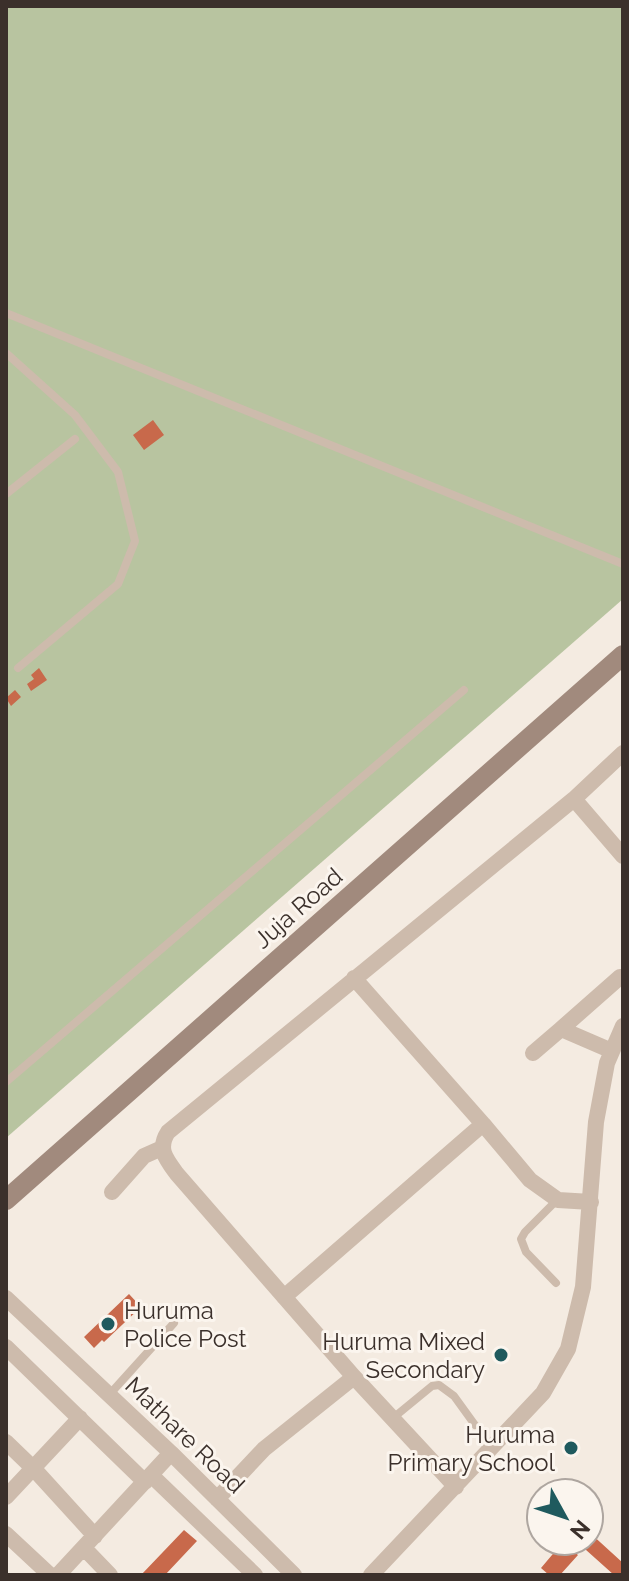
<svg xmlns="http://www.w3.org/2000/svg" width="629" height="1581" viewBox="0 0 629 1581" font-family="Raleway,sans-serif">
<rect width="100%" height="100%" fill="#f4ebe1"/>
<path fill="#b8c4a0" d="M6,6H623V599L6,1138Z"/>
<path fill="#c8694b" d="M153,420L164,435L144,450L133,435Z
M39,668L47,680L31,691L27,684L34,679L31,675Z
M15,690L21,697L11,706L6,698Z
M129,1294L141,1307L104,1342L102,1340L94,1348L84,1337Z
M184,1530L197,1541L165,1575H141Z
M589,1532L623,1563V1575H614L576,1541H589Z
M563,1542L578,1555L560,1575H549L541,1568Z"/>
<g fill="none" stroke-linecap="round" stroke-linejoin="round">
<path stroke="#cdbbac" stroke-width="8" d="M6,313L623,564
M6,353L75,415L118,472L135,541L118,584L18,668
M6,494L75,439
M6,1082L464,690
M556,1283L526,1252L521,1239L525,1232L557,1200
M109,1395L174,1323
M393,1418L432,1386L439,1385L454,1396L475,1425"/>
<path stroke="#cdbbac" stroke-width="16" d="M574,799L623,753
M354,978L483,1124L530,1180L558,1200L591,1202
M612,1051L561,1029L620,977
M533,1053L561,1029
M112,1192L144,1156L162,1148
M284,1297L483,1124
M6,1298L171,1453L294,1575
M6,1347L145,1482
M6,1442L34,1469L95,1536
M151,1475L255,1575
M456,1487L354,1377L177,1174C166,1159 157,1149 168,1132L574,799L623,856
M6,1497L80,1418
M217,1499L264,1449L354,1377
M6,1534L50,1575
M84,1548L110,1575
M58,1575L171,1453
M371,1575L543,1393L568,1349L583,1287L596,1122L607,1063L623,1026"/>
<path stroke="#a18a7d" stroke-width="20" d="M6,1200L623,655"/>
</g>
<g fill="#1f5a5e" stroke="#fbf5ee" stroke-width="3">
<circle cx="108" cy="1324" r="8"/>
<circle cx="501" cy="1355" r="8"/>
<circle cx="571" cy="1448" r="8"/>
</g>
<g text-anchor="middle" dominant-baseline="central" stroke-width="6" stroke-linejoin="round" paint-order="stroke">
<g font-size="24" fill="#3b302b" stroke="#fbf5ee">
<text transform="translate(298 908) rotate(-41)">Juja Road</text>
<text transform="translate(185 1435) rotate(44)">Mathare Road</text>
</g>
<g font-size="24" fill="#3b302b" stroke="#fbf5ee" text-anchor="end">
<text x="124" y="1310" text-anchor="start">Huruma<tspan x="124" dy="28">Police Post</tspan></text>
<text x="485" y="1341">Huruma Mixed<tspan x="485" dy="28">Secondary</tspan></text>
<text x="555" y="1434">Huruma<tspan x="555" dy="28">Primary School</tspan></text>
</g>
</g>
<rect width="629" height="1581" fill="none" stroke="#3b302b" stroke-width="16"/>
<g transform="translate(565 1517) rotate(130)"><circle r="38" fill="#fbf5ee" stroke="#aea6a0" stroke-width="2"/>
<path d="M0-6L14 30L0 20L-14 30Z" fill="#1f5a5e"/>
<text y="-12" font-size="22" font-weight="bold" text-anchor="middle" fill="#3b302b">N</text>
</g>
</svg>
